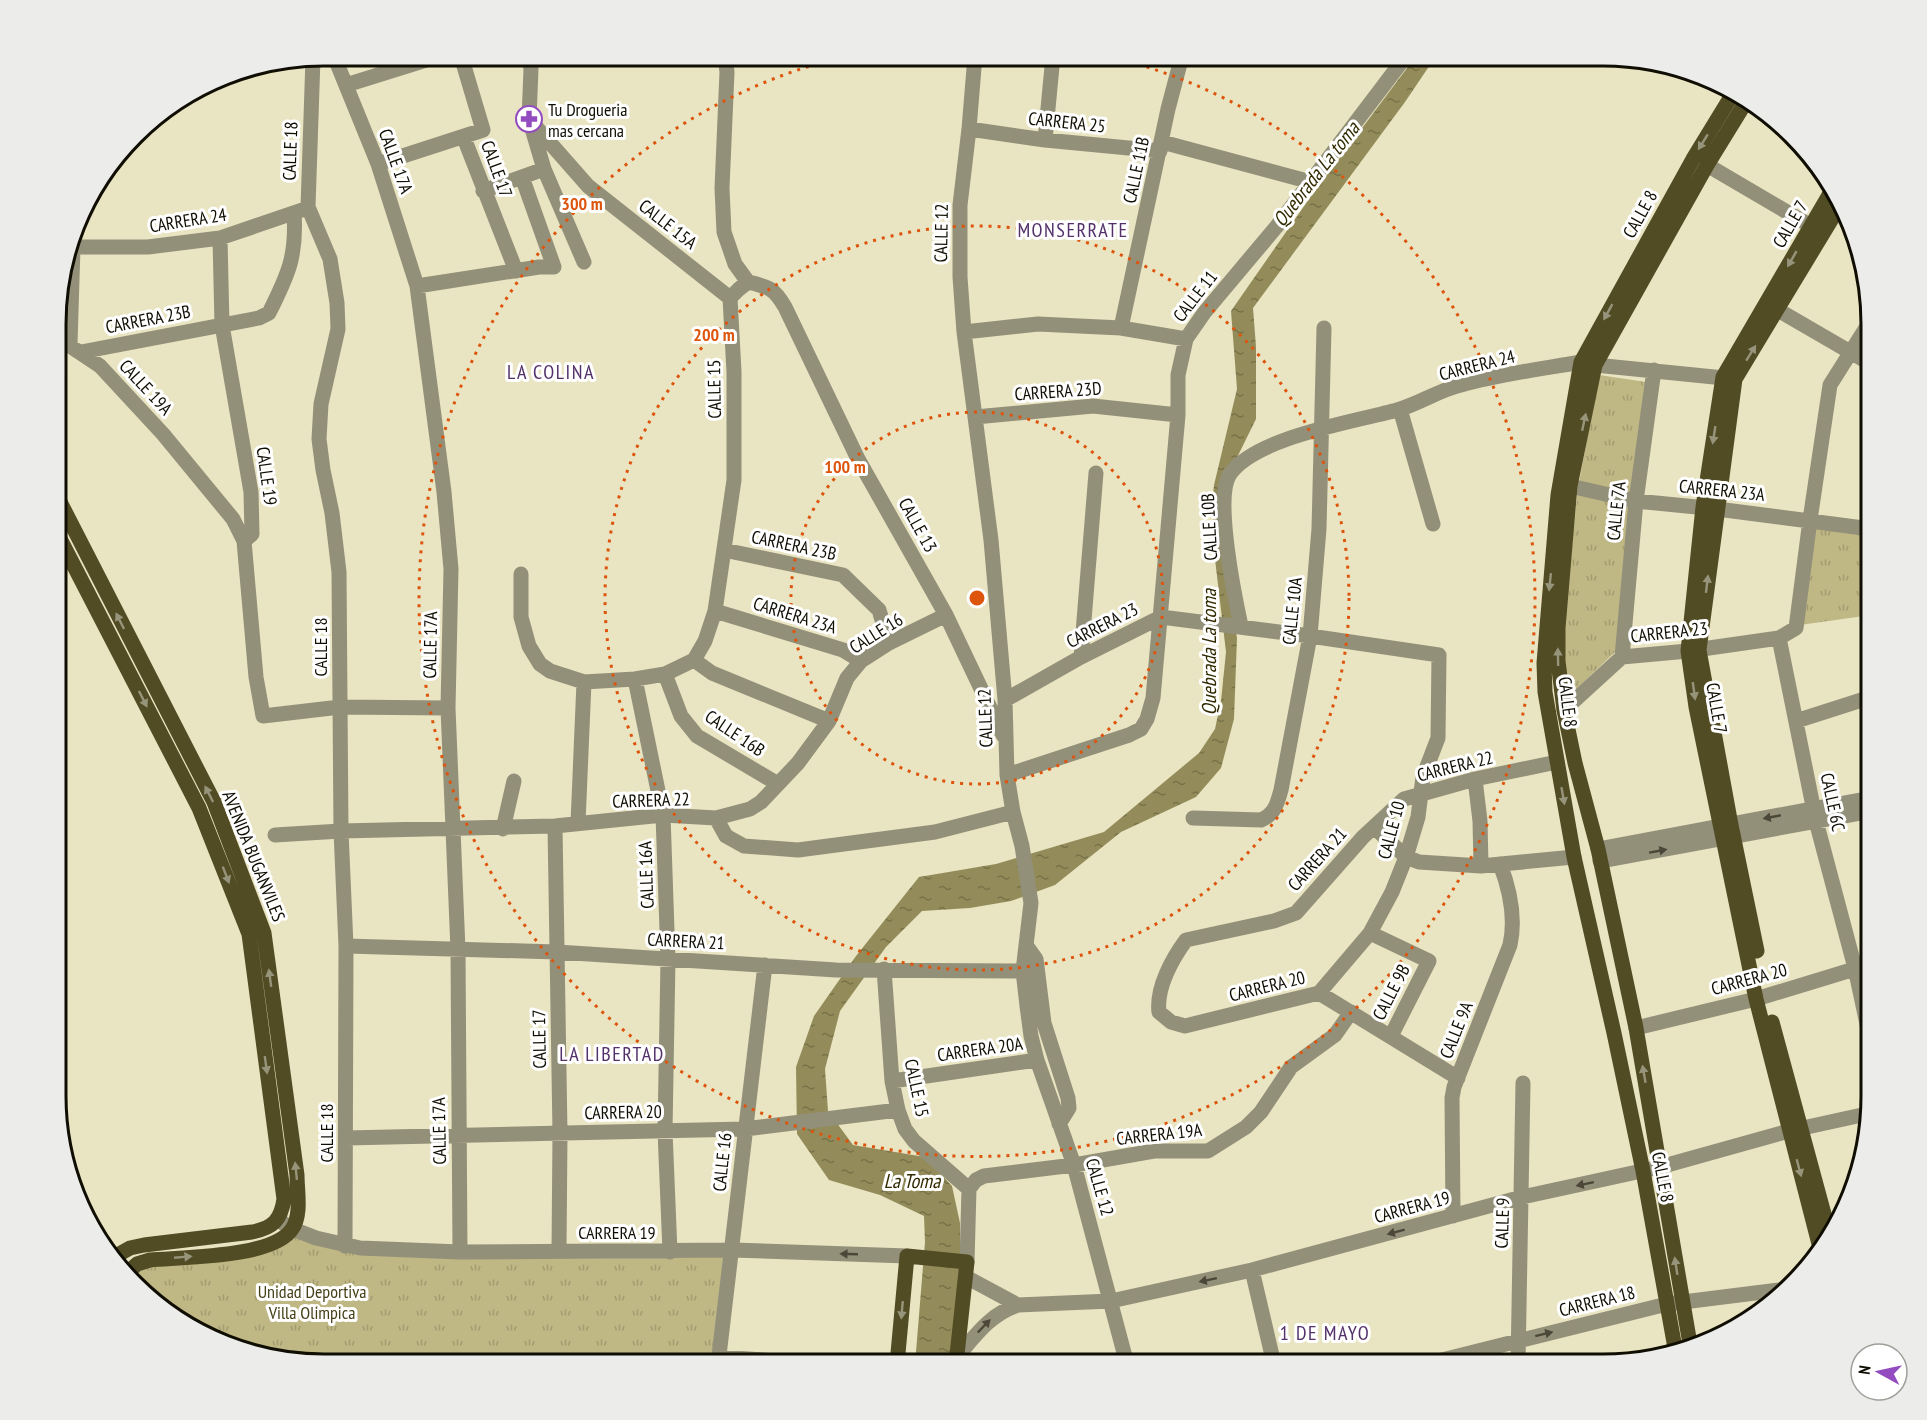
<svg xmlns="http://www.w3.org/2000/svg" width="1927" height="1420" viewBox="0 0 1927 1420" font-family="'PT Sans Narrow',sans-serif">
<defs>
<pattern id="park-tufts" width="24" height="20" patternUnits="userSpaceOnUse" patternTransform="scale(1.5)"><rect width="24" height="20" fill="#bfb784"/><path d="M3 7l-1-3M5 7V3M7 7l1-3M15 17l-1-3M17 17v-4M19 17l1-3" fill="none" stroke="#a39c70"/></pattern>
<pattern id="water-ripples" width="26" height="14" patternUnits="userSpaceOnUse" patternTransform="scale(1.5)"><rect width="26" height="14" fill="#938c5a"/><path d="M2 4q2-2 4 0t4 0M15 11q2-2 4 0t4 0" fill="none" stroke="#777148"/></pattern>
</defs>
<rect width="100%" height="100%" fill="#e9e4c1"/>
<path fill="url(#park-tufts)" d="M1599,375L1646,382L1616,651L1570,695L1566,686L1564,627L1578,488Z
M1813,523L1871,531V615L1800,625Z
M293,1229L345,1246L732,1250L718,1364H306L221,1344L160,1309L128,1272L137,1264L235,1253Z"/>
<path fill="url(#water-ripples)" d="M1416,56H1436L1405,102L1253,308L1256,347V419L1223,486L1232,610L1237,638L1234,719L1221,768L1196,797L1121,832L1055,885L1011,901L970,908L922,911L886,947L840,1011L825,1069L828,1111L853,1145L925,1157L952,1186L960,1223V1287L954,1364H915L925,1242L924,1216L880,1195L829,1180L797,1134L796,1067L814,1016L856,956L919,877L996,864L1104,832L1199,753L1215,729L1221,701L1226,652L1215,559L1212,507L1214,485L1237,389L1231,311L1309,199Z"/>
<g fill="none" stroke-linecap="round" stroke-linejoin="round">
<path stroke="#93907a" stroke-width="15" d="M334,56L378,164L417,286L444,492L451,569L448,708L458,950L460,1252
M529,56L531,69L529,119L588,186L730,298
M725,56L727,72L722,188L724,232L735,264L748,282
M975,56L969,129L960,205V277L964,332L991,540L1005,700L1007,775L1013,812L1022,846L1031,903L1023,971L1027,1006L1031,1036L1037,1060L1074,1165L1127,1364
M313,58L308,207L330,259L337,303L338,329L321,404L319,439L323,470L332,513L339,572L341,831L346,946L345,1246
M346,85L439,56
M531,125L544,169L584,262
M969,129L1045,140L1160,151
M464,138L516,271
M1045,140L1053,56
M1162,142L1311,182
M378,164L483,130L461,56
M1707,165L1821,232
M483,191L544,169
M220,238L222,325L251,492L252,534L244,541L256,677L263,716L340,707L448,708
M70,247H148L220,238L302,210
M748,282C769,287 774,288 785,307L858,459L946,615L1003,735
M417,286L539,267H554L522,177
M1778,310L1871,364
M1121,328L1168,109L1182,56
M964,332L1038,324L1121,328L1186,339
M58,338L100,366L163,434L233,519L244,541
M70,344L73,247
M81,352L259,318L269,313C288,275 297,256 294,213
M1400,409L1433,524
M975,417L1093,406L1178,415
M1570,486L1636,501L1717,509L1871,529
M724,550L843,575L879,610L889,643
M521,574V617L529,646L540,664L550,671L584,682L635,679L665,674L694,660
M715,611L843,650L861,661
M1241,626C1235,598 1214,497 1230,474C1256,437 1354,422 1397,410C1419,404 1439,390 1461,385C1500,374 1541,369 1581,362L1595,365L1734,379
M1779,638L1816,821L1855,968L1871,1043
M1081,657L1096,473
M1622,657L1636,501L1654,370
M694,660L705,641L715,611L734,480V372L730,298L739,289L748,282
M694,660L712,673L829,721
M665,674L681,716L697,736L778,784
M635,679L663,815L668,959L665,1131L670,1252
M1005,700L1081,657L1161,617L1310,636L1439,655L1438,738L1423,777L1418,817L1406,857L1392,892L1370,933L1319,993
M1564,710L1622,657L1688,651L1779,638L1796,628L1810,520L1830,385L1871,320
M1796,721L1871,697
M1007,775L1129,735L1141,729L1147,719L1153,698L1178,415V375L1186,339L1204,313L1277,226L1406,56
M1475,779L1480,821L1481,866
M716,818L726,836L744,846L798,850L935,832L1013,812
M1193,818L1261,820C1275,814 1277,804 1281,790L1310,636L1319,529L1324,328
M578,823L584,682
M555,826L560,1133L559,1251
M1374,827L1406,857L1419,862L1481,866L1574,857
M503,829L514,781
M275,835L341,831L555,826L663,815L716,818L750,809L761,802L798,763L829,721L847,678L861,661L889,643L946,615
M1598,849L1871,798
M1600,861L1871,811
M1370,933L1429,961L1391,1036
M1026,945L1036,959L1044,1023L1068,1098L1069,1108L1059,1124
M346,946L557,952L836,970L1023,971
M884,969L892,1081L898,1110L905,1129L914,1141L969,1189
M1636,1028L1756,999L1871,964
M1458,1078L1319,993L1185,1026L1171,1022L1159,1012C1156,988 1172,959 1186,940L1274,921L1296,913L1363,837L1404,799L1475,779L1557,762
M892,1081L1037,1060
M346,1138L745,1129L898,1110
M969,1189L976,1180L984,1176L1074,1165L1154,1151H1208L1246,1127L1261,1112L1291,1067L1335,1035L1351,1012
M1453,1216L1452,1098L1454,1087L1510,945C1516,918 1510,890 1500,864
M278,1220L293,1229L316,1238L360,1248L460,1252L732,1250L907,1256
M967,1262L969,1189
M1252,1270L1274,1364
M966,1277L1018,1305L1111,1301L1252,1270L1522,1197L1660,1167L1789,1131L1871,1113
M719,1357L823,1364
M957,1357C975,1336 990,1314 1018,1305
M718,1364L765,965
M1426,1364L1667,1304L1779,1290
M1518,1364L1523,1083"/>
<path stroke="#524c25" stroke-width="15" d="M58,498L214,802L264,933L297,1175C297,1191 302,1215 292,1229C273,1258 183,1257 150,1260L137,1264L128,1272
M58,535L199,808L249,934L284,1199C281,1220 273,1228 252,1232L144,1245L130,1248L114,1257
M1757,951L1731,825L1699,650L1735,379L1842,202
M1772,1022L1830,1236
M1821,1252L1756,999L1696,707L1688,651L1703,507L1723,377L1832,190
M1690,1344L1636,1028L1598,849L1575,763L1564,710L1558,661V628L1570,486L1595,365L1707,165L1747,100
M1675,1348L1643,1171L1614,1033L1574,857L1545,692L1544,663L1558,495L1581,362L1693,159L1734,92
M897,1364L907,1256L967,1262L956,1364"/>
</g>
<defs><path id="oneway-solid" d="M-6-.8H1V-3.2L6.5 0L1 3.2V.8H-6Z" transform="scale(1.5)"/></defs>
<g fill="#97947c">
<use href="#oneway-solid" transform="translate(1703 142) rotate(122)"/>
<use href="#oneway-solid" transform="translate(1792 259) rotate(120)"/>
<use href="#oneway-solid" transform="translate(1608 312) rotate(119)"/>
<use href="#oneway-solid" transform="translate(1751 353) rotate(-58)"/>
<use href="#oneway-solid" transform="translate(1584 422) rotate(-78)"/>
<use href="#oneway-solid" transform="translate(1714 435) rotate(99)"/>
<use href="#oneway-solid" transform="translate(1550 582) rotate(96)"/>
<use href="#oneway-solid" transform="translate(1707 584) rotate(-83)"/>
<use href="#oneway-solid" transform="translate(120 621) rotate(-117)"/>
<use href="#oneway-solid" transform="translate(1558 657) rotate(-91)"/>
<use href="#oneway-solid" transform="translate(1694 691) rotate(82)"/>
<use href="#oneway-solid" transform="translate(143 699) rotate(63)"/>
<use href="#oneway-solid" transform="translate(209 794) rotate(-117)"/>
<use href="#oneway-solid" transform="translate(1563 796) rotate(80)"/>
<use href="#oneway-solid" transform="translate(226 875) rotate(69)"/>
<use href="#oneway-solid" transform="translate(270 978) rotate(-98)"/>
<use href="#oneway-solid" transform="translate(266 1065) rotate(82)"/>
<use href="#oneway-solid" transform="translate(1644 1074) rotate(-100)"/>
<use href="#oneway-solid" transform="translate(1799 1168) rotate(75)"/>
<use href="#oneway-solid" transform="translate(296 1171) rotate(-96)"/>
<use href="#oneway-solid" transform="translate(183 1257) rotate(-5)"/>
<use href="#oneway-solid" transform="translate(1676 1266) rotate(-99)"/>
<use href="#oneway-solid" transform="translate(902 1310) rotate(95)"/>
</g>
<g fill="#4b4839">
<use href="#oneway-solid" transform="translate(1772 817) rotate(169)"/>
<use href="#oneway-solid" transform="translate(1658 851) rotate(-10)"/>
<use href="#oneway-solid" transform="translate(1585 1184) rotate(168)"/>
<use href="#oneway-solid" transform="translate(1396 1232) rotate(165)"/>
<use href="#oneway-solid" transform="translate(849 1254) rotate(-178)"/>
<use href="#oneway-solid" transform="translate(1208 1280) rotate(168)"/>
<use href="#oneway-solid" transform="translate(984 1326) rotate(-46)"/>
<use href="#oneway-solid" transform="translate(1544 1334) rotate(-14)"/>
</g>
<g fill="none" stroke="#dd550c" stroke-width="3" stroke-dasharray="3 6">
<circle cx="977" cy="598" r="186"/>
<circle cx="977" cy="598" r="372"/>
<path d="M1112 57A558 558 0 1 1 842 57"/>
</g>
<defs>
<symbol id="pharmacy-ring" viewBox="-11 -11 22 22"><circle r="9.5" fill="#fff" stroke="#934cbf" stroke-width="1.5"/><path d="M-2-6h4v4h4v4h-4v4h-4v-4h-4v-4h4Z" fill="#934cbf"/></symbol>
</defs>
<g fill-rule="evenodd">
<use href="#pharmacy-ring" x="514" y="104" width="30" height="30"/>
</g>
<g text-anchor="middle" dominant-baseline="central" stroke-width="6" stroke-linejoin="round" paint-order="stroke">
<g font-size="18" fill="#100e03" stroke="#fff" text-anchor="start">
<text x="548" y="109">Tu Drogueria<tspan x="548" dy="21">mas cercana</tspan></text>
</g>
<g font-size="18" fill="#100e03" stroke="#fff">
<text transform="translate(1067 122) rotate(6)">CARRERA 25</text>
<text transform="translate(290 151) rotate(-88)">CALLE 18</text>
<text transform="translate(396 161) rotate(70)">CALLE 17A</text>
<text transform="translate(497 169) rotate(70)">CALLE 17</text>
<text transform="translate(1136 170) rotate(-78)">CALLE 11B</text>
<text transform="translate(1640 214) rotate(-61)">CALLE 8</text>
<text transform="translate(188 220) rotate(-9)">CARRERA 24</text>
<text transform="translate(668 224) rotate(38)">CALLE 15A</text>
<text transform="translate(1790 224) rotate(-60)">CALLE 7</text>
<text transform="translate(941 233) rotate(-89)">CALLE 12</text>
<text transform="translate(1195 296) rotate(-52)">CALLE 11</text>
<text transform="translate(148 319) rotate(-11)">CARRERA 23B</text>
<text transform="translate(1477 365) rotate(-14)">CARRERA 24</text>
<text transform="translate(146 387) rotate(47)">CALLE 19A</text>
<text transform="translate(714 389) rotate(-91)">CALLE 15</text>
<text transform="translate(1058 391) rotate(-4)">CARRERA 23D</text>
<text transform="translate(267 476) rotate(82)">CALLE 19</text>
<text transform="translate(1722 490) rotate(6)">CARRERA 23A</text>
<text transform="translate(1616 511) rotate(-84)">CALLE 7A</text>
<text transform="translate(918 525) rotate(61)">CALLE 13</text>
<text transform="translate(1209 527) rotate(-93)">CALLE 10B</text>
<text transform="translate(794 545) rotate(12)">CARRERA 23B</text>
<text transform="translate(1292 611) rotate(-84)">CALLE 10A</text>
<text transform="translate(795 615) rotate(17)">CARRERA 23A</text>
<text transform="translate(1102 625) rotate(-27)">CARRERA 23</text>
<text transform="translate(1669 632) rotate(-6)">CARRERA 23</text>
<text transform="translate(876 633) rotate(-32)">CALLE 16</text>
<text transform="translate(430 645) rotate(-89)">CALLE 17A</text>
<text transform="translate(320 647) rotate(-90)">CALLE 18</text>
<text transform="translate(1568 702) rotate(83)">CALLE 8</text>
<text transform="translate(1717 708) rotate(80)">CALLE 7</text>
<text transform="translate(985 718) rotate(-92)">CALLE 12</text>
<text transform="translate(735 733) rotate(34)">CALLE 16B</text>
<text transform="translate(1455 766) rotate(-14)">CARRERA 22</text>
<text transform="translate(651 800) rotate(-2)">CARRERA 22</text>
<text transform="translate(1833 802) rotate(78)">CALLE 6C</text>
<text transform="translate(1391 830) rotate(-75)">CALLE 10</text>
<text transform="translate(254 856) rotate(68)">AVENIDA BUGANVILES</text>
<text transform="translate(1317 859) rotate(-48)">CARRERA 21</text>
<text transform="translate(646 875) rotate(-92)">CALLE 16A</text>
<text transform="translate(686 941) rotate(3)">CARRERA 21</text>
<text transform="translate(1749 979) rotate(-15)">CARRERA 20</text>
<text transform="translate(1267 986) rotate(-14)">CARRERA 20</text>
<text transform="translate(1391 992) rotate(-63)">CALLE 9B</text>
<text transform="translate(1456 1030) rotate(-68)">CALLE 9A</text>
<text transform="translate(539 1039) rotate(-91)">CALLE 17</text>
<text transform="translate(980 1049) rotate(-8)">CARRERA 20A</text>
<text transform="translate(917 1088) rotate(78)">CALLE 15</text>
<text transform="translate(623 1112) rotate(-1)">CARRERA 20</text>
<text transform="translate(439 1131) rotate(-91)">CALLE 17A</text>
<text transform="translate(326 1133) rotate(-90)">CALLE 18</text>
<text transform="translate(1159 1134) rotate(-6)">CARRERA 19A</text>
<text transform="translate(722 1162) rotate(-84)">CALLE 16</text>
<text transform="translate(1663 1177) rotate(79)">CALLE 8</text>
<text transform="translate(1100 1187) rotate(74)">CALLE 12</text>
<text transform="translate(1412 1207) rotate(-15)">CARRERA 19</text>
<text transform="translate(1502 1223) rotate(-88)">CALLE 9</text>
<text x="617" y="1232">CARRERA 19</text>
<text transform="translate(1597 1301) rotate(-14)">CARRERA 18</text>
</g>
<g font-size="18" fill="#453f16" stroke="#fff">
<text x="312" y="1291">Unidad Deportiva<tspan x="312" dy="21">Villa Olimpica</tspan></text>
</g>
<g font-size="20" font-style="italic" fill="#312a00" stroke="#fff">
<text transform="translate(1316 174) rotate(-52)">Quebrada La toma</text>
<text transform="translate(1209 652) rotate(-90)">Quebrada La toma</text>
<text x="912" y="1181">La Toma</text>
</g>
<g font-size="20" letter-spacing="1.5" fill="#54316a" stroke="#fff">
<text x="1073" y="230">MONSERRATE</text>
<text x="551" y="372">LA COLINA</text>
<text x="612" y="1054">LA LIBERTAD</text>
<text x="1325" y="1333">1 DE MAYO</text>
</g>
</g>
<path d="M0 0H1927V1420H0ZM324 66H1603A258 258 0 0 1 1861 324V1096A258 258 0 0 1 1603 1354H324A258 258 0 0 1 66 1096V324A258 258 0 0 1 324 66Z" fill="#ececeb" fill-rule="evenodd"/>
<path fill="none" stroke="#100e03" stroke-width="3" d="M324 66H1603A258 258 0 0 1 1861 324V1096A258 258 0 0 1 1603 1354H324A258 258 0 0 1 66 1096V324A258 258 0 0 1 324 66Z"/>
<circle cx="977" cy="598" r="9" fill="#dd550c" stroke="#fff" stroke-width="3"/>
<g font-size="18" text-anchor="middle" font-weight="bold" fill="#dd550c" stroke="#fff" stroke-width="6" stroke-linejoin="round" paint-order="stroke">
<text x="582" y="210">300 m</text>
<text x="714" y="341">200 m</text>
<text x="845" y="473">100 m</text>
</g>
<g transform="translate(1879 1372) rotate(278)"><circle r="28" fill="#ffffff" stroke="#9f9f9a" stroke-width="1.5"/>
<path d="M0-4.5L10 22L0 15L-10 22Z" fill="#934cbf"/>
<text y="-9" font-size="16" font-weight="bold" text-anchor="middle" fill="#100e03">N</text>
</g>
</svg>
